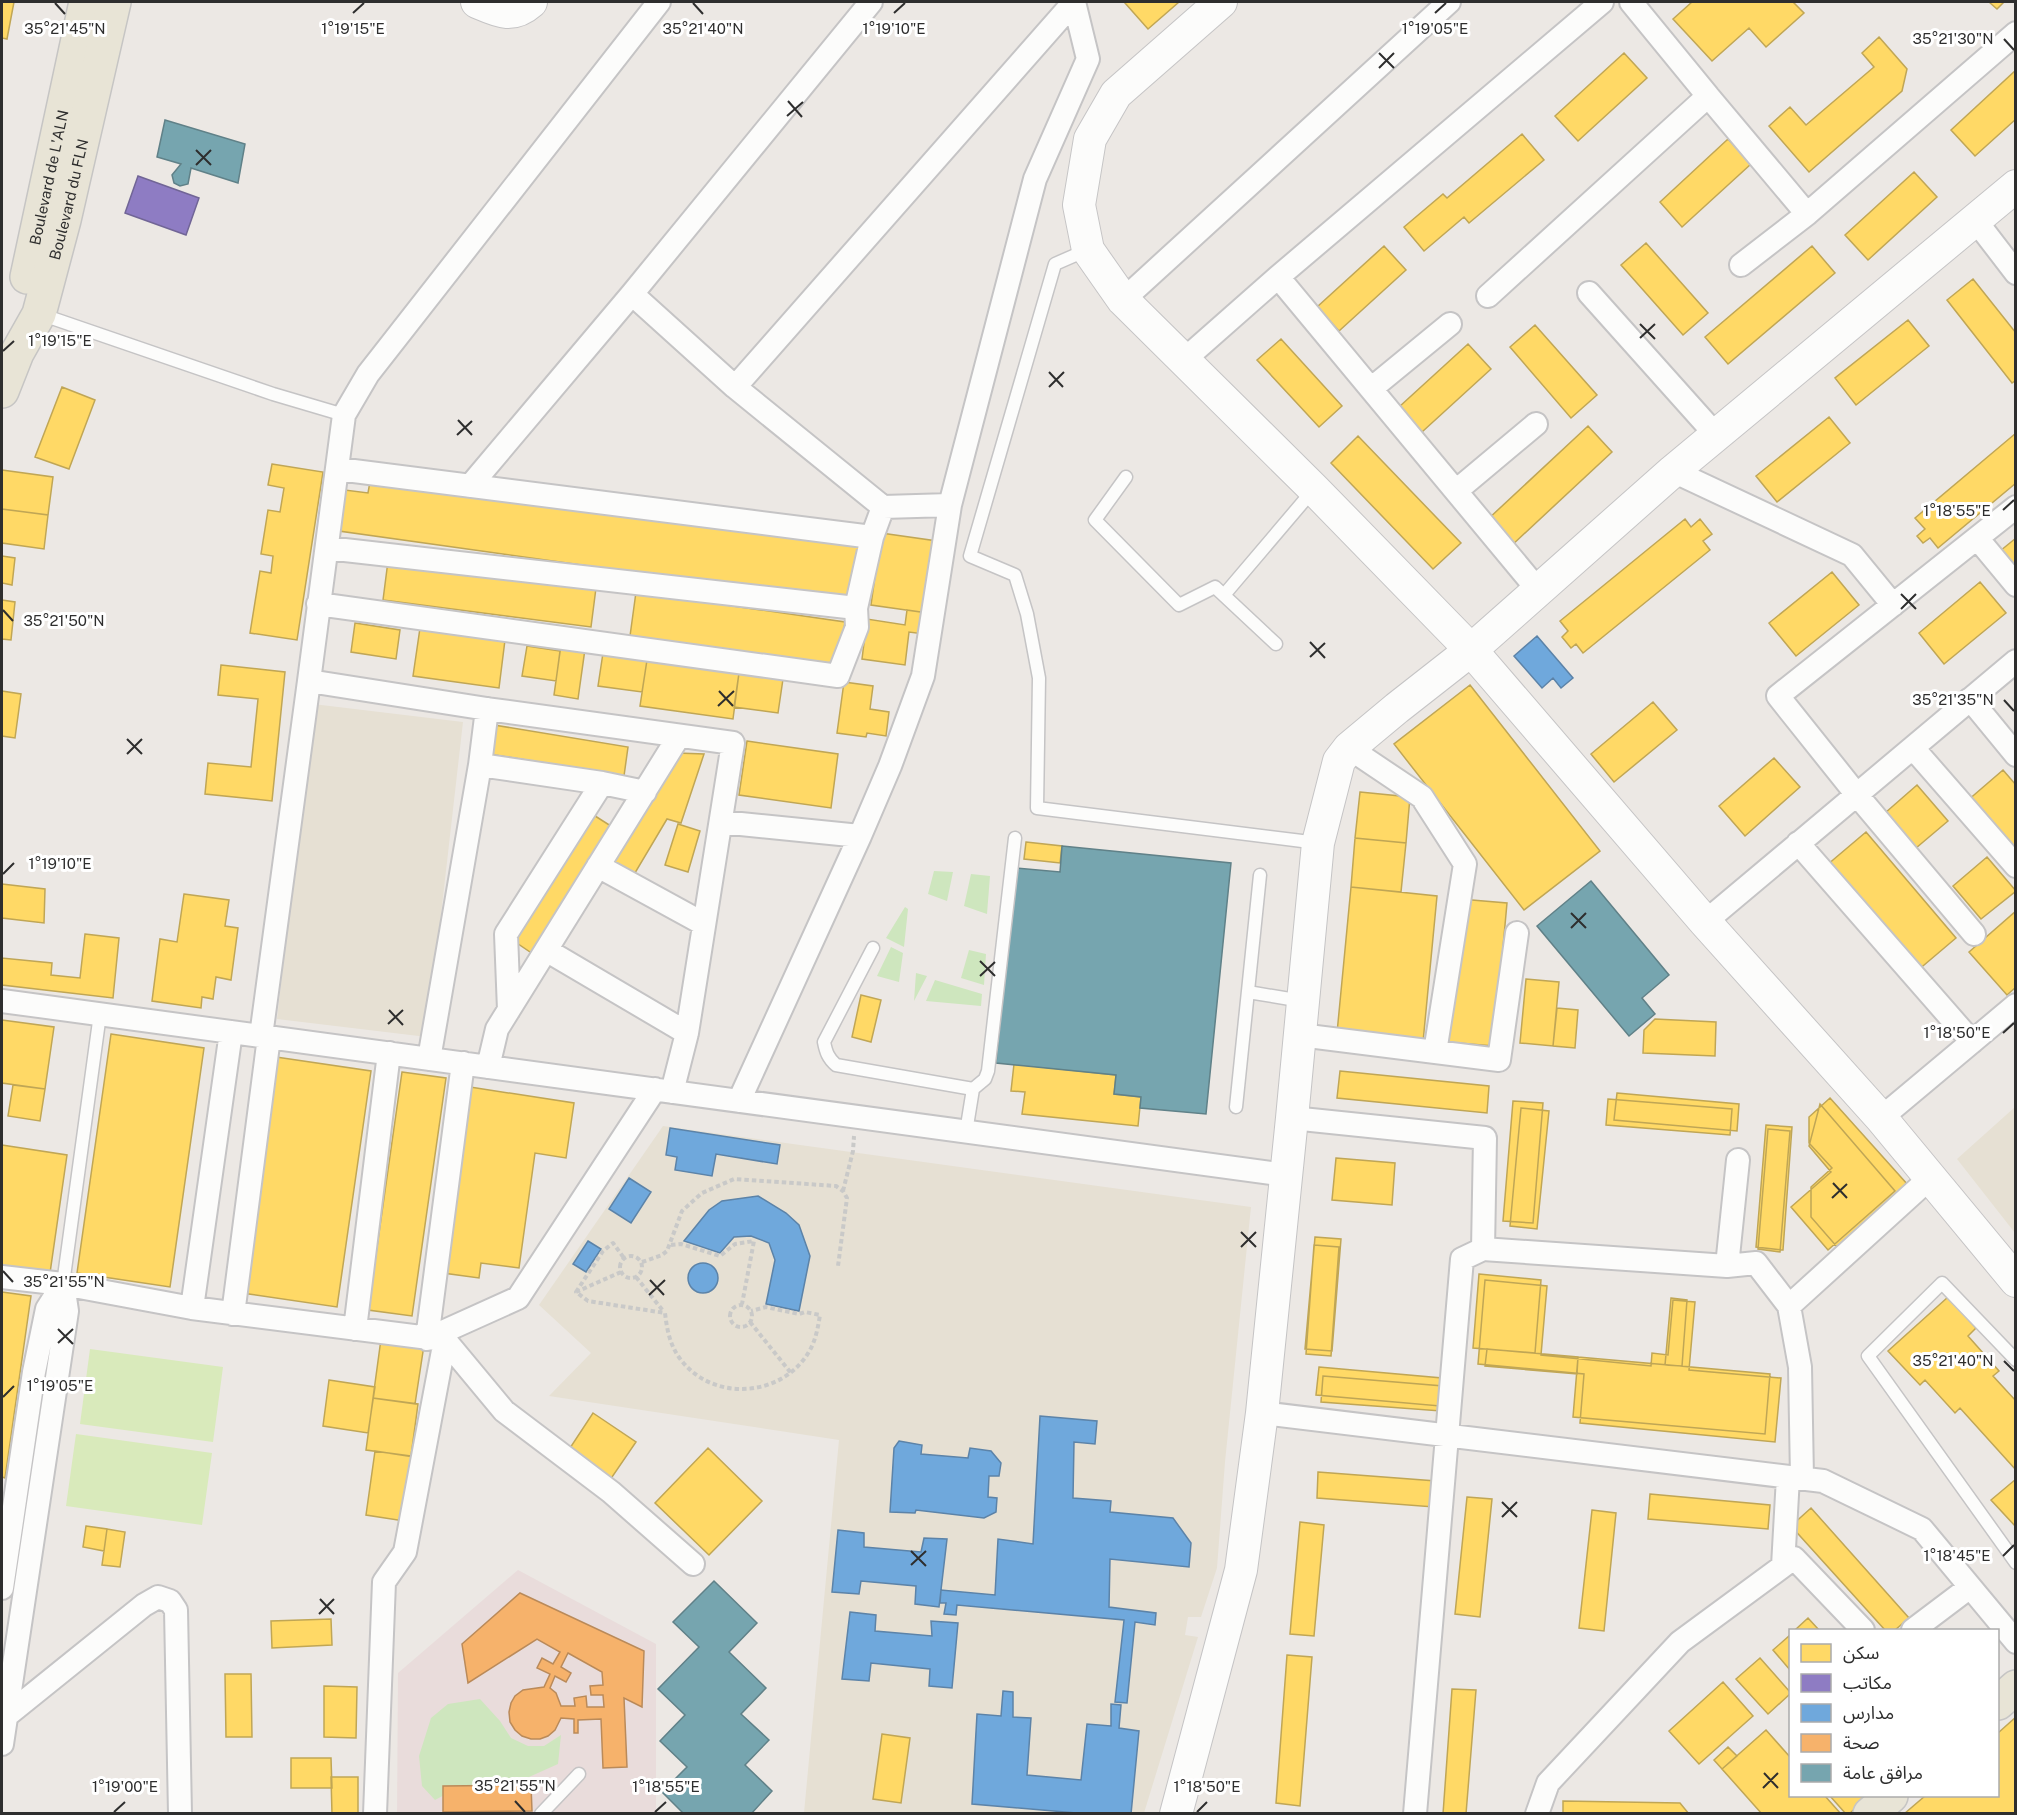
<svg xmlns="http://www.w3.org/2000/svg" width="2017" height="1815" viewBox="0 0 2017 1815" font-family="'Public Sans','Noto Sans Arabic',sans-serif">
<rect width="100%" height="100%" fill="#ece8e4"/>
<path fill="#e6e0d3" d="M313,704L463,722L427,1037L277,1019Z
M2015,1107V1233L1957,1159Z
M663,1126L1251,1207L1225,1462L1217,1568L1201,1617H1188L1185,1635L1198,1637L1144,1813H804L839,1440L549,1396L591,1353L539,1305Z"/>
<path fill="#e9dcdb" d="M518,1570L656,1644V1813L397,1814L398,1673Z"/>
<path fill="#cee6be" d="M934,871L953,872L947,901L928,894Z
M971,874L990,876L987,914L964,906Z
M905,907L908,909L904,947L886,938Z
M891,947L903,953L899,982L877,976Z
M969,950L986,954L984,985L961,978Z
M916,973L927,976L914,1001Z
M935,980L982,994L981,1006L926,1001Z
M480,1699L500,1721L511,1738L528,1746H544L561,1735L558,1764L529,1777L505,1792L448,1793L435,1800L422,1786L419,1756L431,1718L448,1704Z"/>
<path fill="#d9eabb" d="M90,1349L223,1367L213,1442L80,1424Z
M76,1434L212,1453L202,1525L66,1506Z"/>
<path fill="#ffd966" stroke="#c0a655" stroke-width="1.5" d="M2,2H14L7,39L2,38Z
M1126,2H1179L1148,29L1125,3Z
M1692,2H1793L1804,13L1766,47L1749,28L1712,61L1673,19Z
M1989,2H2004L1997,9Z
M1879,37L1907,69L1902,91L1809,172L1769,126L1790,107L1806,125L1874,67L1862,53Z
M1624,53L1647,78L1578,141L1555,116Z
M2016,70V119L1975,156L1951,130Z
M1522,134L1544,160L1469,223L1464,217L1424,251L1404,227L1443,194L1447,198Z
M1728,139L1751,164L1682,227L1660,202Z
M1914,172L1937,197L1868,260L1845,235Z
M1646,243L1708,313L1683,335L1621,265Z
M1384,246L1406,270L1339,331L1317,307Z
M1812,246L1835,273L1728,364L1705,337Z
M1973,279L2016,333V380L2012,383L1947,300Z
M1908,320L1929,346L1856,405L1835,378Z
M1535,325L1597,395L1571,418L1510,347Z
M1281,339L1342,406L1319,427L1257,360Z
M1468,344L1491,369L1422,432L1399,407Z
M62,387L95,400L69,469L35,457Z
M1829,417L1850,443L1777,502L1756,476Z
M1588,426L1612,452L1510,547L1486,521Z
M2016,433V483L1938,548L1930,538L1923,543L1917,536L1925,529L1915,518Z
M1358,436L1461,543L1433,569L1331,463Z
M272,464L323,472L297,640L250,633L260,571L271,573L273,556L261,554L268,510L280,512L284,488L268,485Z
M2,470L53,477L48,515L2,509Z
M371,476L861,545L853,603L339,531L345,490L368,493Z
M2,509L48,515L44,549L2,543Z
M1685,519L1691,527L1700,519L1712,534L1703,541L1710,550L1583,653L1576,644L1571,648L1562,637L1568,631L1560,621Z
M881,533L937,541L927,613L871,605Z
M2016,538V570L2000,551Z
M2,556L15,558L12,585L2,583Z
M388,561L596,588L591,627L383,600Z
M1832,572L1859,605L1796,656L1769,623Z
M1980,582L2006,613L1944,664L1919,633Z
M636,592L845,622L839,666L630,636Z
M2,600L15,602L11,640L2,639Z
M907,610L927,613L924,634L909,632L905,665L862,659L867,619L905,625Z
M355,623L400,630L396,659L351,652Z
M420,628L505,640L499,688L413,676Z
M561,645L585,649L578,699L554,695Z
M527,646L560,651L556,681L522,676Z
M603,653L647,660L642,692L598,686Z
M647,660L739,673L733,719L640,706Z
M221,665L285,672L272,801L205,794L208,763L251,767L258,699L218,695Z
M739,673L783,679L778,713L734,707Z
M844,682L873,686L870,709L889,712L886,736L867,733L866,737L837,733Z
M1470,685L1600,851L1524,910L1394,744Z
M2,691L21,694L15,738L2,736Z
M1653,702L1677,730L1614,782L1591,754Z
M494,725L628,747L624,776L489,754Z
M747,741L838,754L831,808L739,795Z
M677,753L704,754L681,823L667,819L632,878L611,865Z
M1774,758L1800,787L1745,836L1719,806Z
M2003,770L2016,785V857L1967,801Z
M1917,785L1948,821L1916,848L1885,813Z
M1360,792L1410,797L1406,843L1355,838Z
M592,814L614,828L533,954L511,939Z
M678,824L700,831L688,872L665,865Z
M1866,832L1956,938L1917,971L1827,865Z
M1355,838L1406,843L1401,892L1351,887Z
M1026,842L1062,846L1060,863L1024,859Z
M1987,857L2016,891L1981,919L1953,886Z
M2,884L45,889L44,923L2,918Z
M1351,887L1437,896L1423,1042L1337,1033Z
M184,894L229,900L225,926L238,928L231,980L216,977L213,999L202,997L201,1008L152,1001L160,939L177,942Z
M1460,899L1507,903L1494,1046L1446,1042Z
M2016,911V987L2007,995L1969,952Z
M85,934L119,938L113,998L2,985V958L52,963L51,975L80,978Z
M1526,979L1559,982L1553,1046L1520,1043Z
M861,995L881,1000L871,1042L852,1037Z
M1557,1008L1578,1010L1575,1048L1553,1046Z
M1655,1019L1716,1022L1715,1056L1643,1053L1644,1030Z
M2,1020L54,1027L45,1089L2,1083Z
M111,1034L204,1048L170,1287L77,1273Z
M276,1057L371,1071L337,1307L242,1293Z
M1014,1064L1116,1075L1114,1094L1141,1097L1138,1126L1022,1114L1025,1092L1011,1091Z
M1340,1071L1489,1086L1487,1113L1337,1098Z
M402,1072L446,1078L412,1316L368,1310Z
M13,1085L45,1089L40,1121L8,1116Z
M470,1087L574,1103L566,1158L535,1153L519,1268L481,1263L479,1278L443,1273Z
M1617,1093L1739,1104L1737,1131L1614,1120Z
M1830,1098L1908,1185L1838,1248L1811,1217V1187L1832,1168L1809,1143V1117Z
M1608,1099L1732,1109L1730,1135L1606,1125Z
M1513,1101L1543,1103L1533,1223L1503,1221Z
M1820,1104L1895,1191L1828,1250L1791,1207L1831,1172L1809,1146Z
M1521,1108L1549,1111L1537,1229L1510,1226Z
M1766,1125L1792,1127L1783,1250L1756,1247Z
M1768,1129L1790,1131L1780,1252L1758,1249Z
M2,1145L67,1155L50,1273L2,1266Z
M1336,1158L1395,1163L1392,1205L1332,1200Z
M1315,1237L1341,1239L1332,1351L1305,1349Z
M1314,1245L1339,1247L1331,1356L1306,1354Z
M1479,1274L1541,1280L1535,1353L1473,1348Z
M1485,1280L1547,1286L1541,1355L1651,1366L1652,1353L1668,1355L1673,1300L1695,1302L1689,1370L1781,1378L1775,1442L1580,1423L1584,1374L1478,1364Z
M2,1292L31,1296L5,1478L2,1477Z
M1948,1297L1976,1328L1968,1336L1999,1371L1993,1376L2016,1401V1470L1960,1408L1955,1413L1925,1380L1920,1385L1888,1351Z
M1671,1298L1687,1300L1682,1366L1665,1365Z
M381,1339L424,1345L415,1404L373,1398Z
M1487,1349L1578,1357L1577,1374L1485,1366Z
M1578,1357L1770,1374L1765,1434L1573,1417Z
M1319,1367L1442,1378L1440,1406L1316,1395Z
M1323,1376L1443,1386L1441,1411L1321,1402Z
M329,1380L375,1387L368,1433L323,1426Z
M373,1398L418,1404L411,1456L366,1450Z
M593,1413L636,1442L610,1480L568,1451Z
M708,1448L762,1501L709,1555L655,1503Z
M375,1451L414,1457L404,1521L366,1515Z
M1318,1472L1436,1481L1434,1507L1317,1498Z
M2016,1479V1527L1991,1500Z
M1650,1494L1770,1505L1768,1529L1648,1519Z
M1467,1497L1492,1499L1480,1617L1455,1614Z
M1811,1508L1909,1618L1895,1630H1885L1791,1526Z
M1592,1510L1616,1513L1604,1631L1579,1628Z
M1300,1522L1324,1525L1314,1636L1290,1634Z
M86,1526L107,1529L104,1551L83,1547Z
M107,1529L125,1532L120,1567L102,1565Z
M1808,1618L1819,1630H1795Z
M331,1619L332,1645L272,1648L271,1621Z
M1789,1636L1790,1638V1670L1773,1650Z
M1287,1655L1312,1657L1300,1806L1276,1803Z
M1760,1658L1790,1692V1694L1768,1714L1736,1679Z
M225,1674H251L252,1737H226Z
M1723,1682L1753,1716L1699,1764L1669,1731Z
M324,1686L357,1687L356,1738L324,1737Z
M1452,1689L1476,1690L1466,1814H1443Z
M2016,1717V1814H1904L1925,1796H1998V1733Z
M1766,1730L1790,1757V1796H1825L1841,1814H1762L1722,1769Z
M882,1734L910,1738L901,1803L873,1799Z
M1728,1747L1737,1756L1722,1769L1714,1760Z
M291,1758H331L332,1788H291Z
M331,1777H358V1814H332Z
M1830,1796H1869L1849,1814H1846Z
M1563,1801L1680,1803L1689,1814H1563Z"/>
<path fill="#8e7cc3" stroke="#716596" stroke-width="1.5" d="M138,176L199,198L186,235L125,213Z"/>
<path fill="#6fa8dc" stroke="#5c83a8" stroke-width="1.5" d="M1537,636L1573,678L1561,688L1553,678L1542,688L1514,656Z
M670,1128L780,1145L777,1164L716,1154L712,1176L675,1170L677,1157L666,1155Z
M629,1178L651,1192L631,1223L609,1209Z
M758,1196L786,1213L799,1225L810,1256L799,1311L766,1304L775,1260L769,1243L751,1236L734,1237L720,1253L684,1241L709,1210L722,1201Z
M588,1241L601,1249L586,1272L573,1264Z
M688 1278a15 15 0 1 1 30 0a15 15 0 1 1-30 0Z
M1040,1416L1097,1421L1095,1444L1074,1442L1073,1498L1111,1501L1110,1512L1173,1518L1191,1543L1189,1567L1110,1559L1109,1607L1156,1613L1155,1625L1135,1622L1127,1703L1115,1702L1124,1620L957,1605L956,1615L944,1614L946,1603H940L941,1590L995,1595L998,1539L1033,1544Z
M899,1441L922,1445L921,1454L968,1458L970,1448L991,1451L1001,1463L999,1476H989L988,1497L997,1498L996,1512L984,1518L916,1510L915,1513L890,1512L894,1448Z
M838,1530L864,1533V1547L921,1552L924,1538L947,1539L939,1607L915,1604L916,1586L861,1581L859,1594L832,1592Z
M850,1612L876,1615L875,1631L932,1636L931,1621L958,1623L952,1688L929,1686L930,1669L871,1663L869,1681L842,1679Z
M1003,1691L1013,1692V1717L1031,1718L1027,1775L1081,1780L1087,1724L1111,1726V1704L1121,1705L1119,1728L1139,1731L1131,1814H1088L972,1804L977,1714L1001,1716Z"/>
<path fill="#f6b26b" stroke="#ba8a59" stroke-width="1.5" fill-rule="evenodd" d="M520,1593L644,1651L642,1707L624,1698L627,1767L603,1768L601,1719L578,1720V1733H574V1719L561,1718L555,1730L548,1736L540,1739H531L522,1736L515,1730L510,1722L509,1712L511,1703L515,1696L523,1690L544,1687L550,1674L537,1668L542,1658L553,1664L560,1652L537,1639L468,1683L462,1644ZM568,1653L602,1672L603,1685L590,1686L591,1695H603L604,1707H587L586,1696L574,1698L575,1706H561L556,1693L550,1688L555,1676L566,1682L571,1673L561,1667Z
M531,1785L532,1811L443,1812V1786Z"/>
<path fill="#76a5af" stroke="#608188" stroke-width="1.5" d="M165,120L245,144L238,183L191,168L188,184L180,186L174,183L172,175L181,164L157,157Z
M1062,846L1231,863L1206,1114L1140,1108L1141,1097L1114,1094L1116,1075L996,1063L1015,868L1060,872Z
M1591,881L1669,975L1642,998L1655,1014L1629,1036L1537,926Z
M714,1581L757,1623L729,1652L766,1688L741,1714L769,1740L745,1765L772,1791L751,1814H684L662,1792L687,1767L660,1741L685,1715L658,1689L699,1647L673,1622Z"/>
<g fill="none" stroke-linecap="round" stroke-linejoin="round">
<defs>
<path id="lane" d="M1087,250L1055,264L970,556L1015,575L1027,614L1039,678L1037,808L1318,843
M40,314L273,394L344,415
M1126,477L1095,520L1179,605L1215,587L1276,644
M1224,595L1314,489
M873,948L824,1042C826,1052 828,1058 836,1065L973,1089L985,1079L988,1071L1015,838
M1248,992L1302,1001
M1236,1107L1260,875
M966,1132L973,1089
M63,1284L100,1014
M2016,1360L1942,1283L1868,1356L2016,1563
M541,1814L579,1774"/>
<path id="street" d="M659,2L368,374L344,415L309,681L487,709L733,743L687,1033L672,1092
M1631,2L1708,96
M1976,221L2016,273
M1741,265L1807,214
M1278,277L1538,590
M1589,293L1716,435
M632,294L735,387L883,507
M1488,296L1708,96L1807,214L2016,33
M1123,300L1449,2
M1185,359L1278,277L1602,2
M735,387L1074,2
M1372,388L1450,324
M338,469L872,537L883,507L950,505
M1673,471L1852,555L1893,605
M470,486L632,294L871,2
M1456,491L1536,424
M1977,538L2016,585
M327,548L856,608
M318,604L838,676L857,627L856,608L872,537
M1970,699L2016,755
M487,709L480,765L602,783L645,792
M1349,748L1422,797L1465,864L1435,1052
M1913,748L2016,866
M721,822L860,836
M1798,843L1972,1042
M598,866L704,924
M1705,922L2016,661
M1974,934L1857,795L1778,696L2016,507
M546,950L687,1033
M2,1001L1286,1175
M509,1010L506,934L602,783
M1300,1035L1499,1060L1517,933
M261,1036L309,681
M429,1059L480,765
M488,1067L497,1029L679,736
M739,1101L860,836L890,766L923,676L950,505L1035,179L1088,59L1074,2
M1292,1118L1485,1138L1483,1249L1727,1266L1738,1160
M1881,1118L2016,1005
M1727,1266L1756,1263L1789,1306L1800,1367L1802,1478
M2,1277L63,1284L192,1308L445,1340L504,1411L611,1492L693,1564
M1789,1306L1931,1177
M192,1308L231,1032
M233,1314L269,1037
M355,1329L389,1053
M427,1339L518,1298L655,1089
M427,1339L463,1063
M1262,1413L1823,1481L1922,1529L2016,1642
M1783,1566L1788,1477
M2,1588L34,1372L47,1309L63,1284
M1913,1630L1970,1587
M5,1717L144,1605L158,1597L170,1601L176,1610L180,1814
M2,1744L67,1311L63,1284
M375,1814L384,1582L405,1552L445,1340
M1415,1814L1462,1259L1483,1249
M1537,1814L1548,1783L1680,1642L1794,1558L1863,1630"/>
<path id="secondary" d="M477,2C498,11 512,19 531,2
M1221,2L1116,94L1090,139L1079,205L1088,250L1123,300L1314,489L1471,650L1705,922L1881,1118L2016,1281
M1176,1814L1241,1570L1262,1413L1292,1118L1318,843L1339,761L1349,748L1397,708L1471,650L1673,471L2016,186"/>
<g id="primary">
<path id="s1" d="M27,277L86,2"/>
<path id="s2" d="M2,391L17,353L39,314L64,220L114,2"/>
<path d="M1998,1703L2016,1687"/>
<path d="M1870,1814L1891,1796"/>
</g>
</defs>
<use href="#lane" stroke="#c5c4c5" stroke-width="15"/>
<use href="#street" stroke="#c5c4c5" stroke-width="26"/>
<use href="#secondary" stroke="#c5c4c5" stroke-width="34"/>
<use href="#primary" stroke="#c6c5c4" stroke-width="36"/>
<path stroke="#c9c9c8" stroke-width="4" stroke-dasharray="4.5 3" stroke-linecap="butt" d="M843,1191L853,1151L854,1136
M671,1245L681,1244L720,1256L735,1244L754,1241L742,1304
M620 1267a11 11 0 1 1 22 0a11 11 0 1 1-22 0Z
M642,1262L662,1255L667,1251L682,1211L702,1193L734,1179L836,1186L843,1191L847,1198L838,1266
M621,1272L576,1292L588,1301L665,1313C667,1330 670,1346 681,1360C714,1403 784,1397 810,1350C816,1339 818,1327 820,1315L805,1312L799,1314L766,1307L751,1311
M636,1277L664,1312
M576,1292L603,1251L613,1243L624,1258
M730 1316a11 11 0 1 1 22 0a11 11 0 1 1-22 0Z
M750,1322L791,1373"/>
<use href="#lane" stroke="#fcfcfb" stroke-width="12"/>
<use href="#street" stroke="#fcfcfb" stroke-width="22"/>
<use href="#secondary" stroke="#fcfcfb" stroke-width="32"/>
<use href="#primary" stroke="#e8e4d6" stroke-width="33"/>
</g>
<path fill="none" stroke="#2e2e2e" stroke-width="2" d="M55,3L65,14M693,3L703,14M353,13L364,3M894,13L905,3M1435,13L1446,3M2004,39L2014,50M1379,53L1394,68M1379,68L1394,53M788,101L802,117M787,116L803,102M196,150L211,165M196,165L211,150M1640,324L1655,339M1640,338L1655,324M3,351L14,341M1049,372L1063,387M1049,387L1064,372M458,420L472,435M457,435L472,421M2003,510L2014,500M1901,594L1916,609M1901,609L1916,594M3,610L13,621M1310,642L1325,658M1310,657L1325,643M719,691L733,706M2004,700L2014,711M718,706L734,691M127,739L142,754M127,754L142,739M3,874L14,863M1571,913L1586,928M1571,928L1586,913M980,961L995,976M980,976L995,962M389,1010L403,1025M388,1024L403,1010M2003,1033L2014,1023M1833,1183L1847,1198M1832,1198L1847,1184M1241,1232L1256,1247M1241,1247L1256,1232M3,1271L13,1282M650,1280L664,1295M649,1295L665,1280M58,1329L73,1344M58,1343L73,1329M2004,1361L2014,1371M3,1397L14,1386M1502,1502L1517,1517M1502,1517L1517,1502M911,1551L926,1566M2003,1556L2014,1545M911,1565L926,1551M320,1599L334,1614M319,1614L334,1599M1764,1773L1778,1788M1763,1788L1778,1773M515,1801L525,1812M114,1812L125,1802M655,1812L666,1802M1197,1812L1207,1802"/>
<g text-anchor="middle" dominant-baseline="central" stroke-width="6" stroke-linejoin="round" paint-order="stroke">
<g font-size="15" fill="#2e2e2e" stroke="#fff">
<text stroke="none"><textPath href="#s1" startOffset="102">Boulevard de L'ALN</textPath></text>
<text stroke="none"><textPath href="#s2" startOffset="204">Boulevard du FLN</textPath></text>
</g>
</g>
<g font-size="15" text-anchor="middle" fill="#2e2e2e" stroke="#fff" stroke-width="6" stroke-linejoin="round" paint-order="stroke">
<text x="353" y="34">1°19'15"E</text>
<text x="894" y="34">1°19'10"E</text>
<text x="1435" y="34">1°19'05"E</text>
<text x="65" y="34">35°21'45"N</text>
<text x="703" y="34">35°21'40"N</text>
<text x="1953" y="44">35°21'30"N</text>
<text x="60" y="346">1°19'15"E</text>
<text x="1957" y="516">1°18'55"E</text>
<text x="64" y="626">35°21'50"N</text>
<text x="1953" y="705">35°21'35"N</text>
<text x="60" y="869">1°19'10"E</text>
<text x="1957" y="1038">1°18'50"E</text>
<text x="64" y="1287">35°21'55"N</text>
<text x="1953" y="1366">35°21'40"N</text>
<text x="60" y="1391">1°19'05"E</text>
<text x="1957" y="1561">1°18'45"E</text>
<text x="515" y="1791">35°21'55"N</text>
<text x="125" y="1792">1°19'00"E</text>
<text x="666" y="1792">1°18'55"E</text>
<text x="1207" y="1792">1°18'50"E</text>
</g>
<rect width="2017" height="1815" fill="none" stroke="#2e2e2e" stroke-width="6"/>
<rect x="1789" y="1629" width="210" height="168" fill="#ffffff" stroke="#ababab" stroke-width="1.5"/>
<rect x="1801" y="1644" width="30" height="18" fill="#ffd966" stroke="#ababab" stroke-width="1.5"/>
<text x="1843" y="1659" font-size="18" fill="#2e2e2e">سكن</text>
<rect x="1801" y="1674" width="30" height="18" fill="#8e7cc3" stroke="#ababab" stroke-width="1.5"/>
<text x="1843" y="1689" font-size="18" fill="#2e2e2e">مكاتب</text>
<rect x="1801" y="1704" width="30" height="18" fill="#6fa8dc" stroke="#ababab" stroke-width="1.5"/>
<text x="1843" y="1719" font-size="18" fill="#2e2e2e">مدارس</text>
<rect x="1801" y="1734" width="30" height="18" fill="#f6b26b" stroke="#ababab" stroke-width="1.5"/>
<text x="1843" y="1749" font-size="18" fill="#2e2e2e">صحة</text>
<rect x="1801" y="1764" width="30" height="18" fill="#76a5af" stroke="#ababab" stroke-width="1.5"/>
<text x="1843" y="1779" font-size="18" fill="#2e2e2e">مرافق عامة</text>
</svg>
